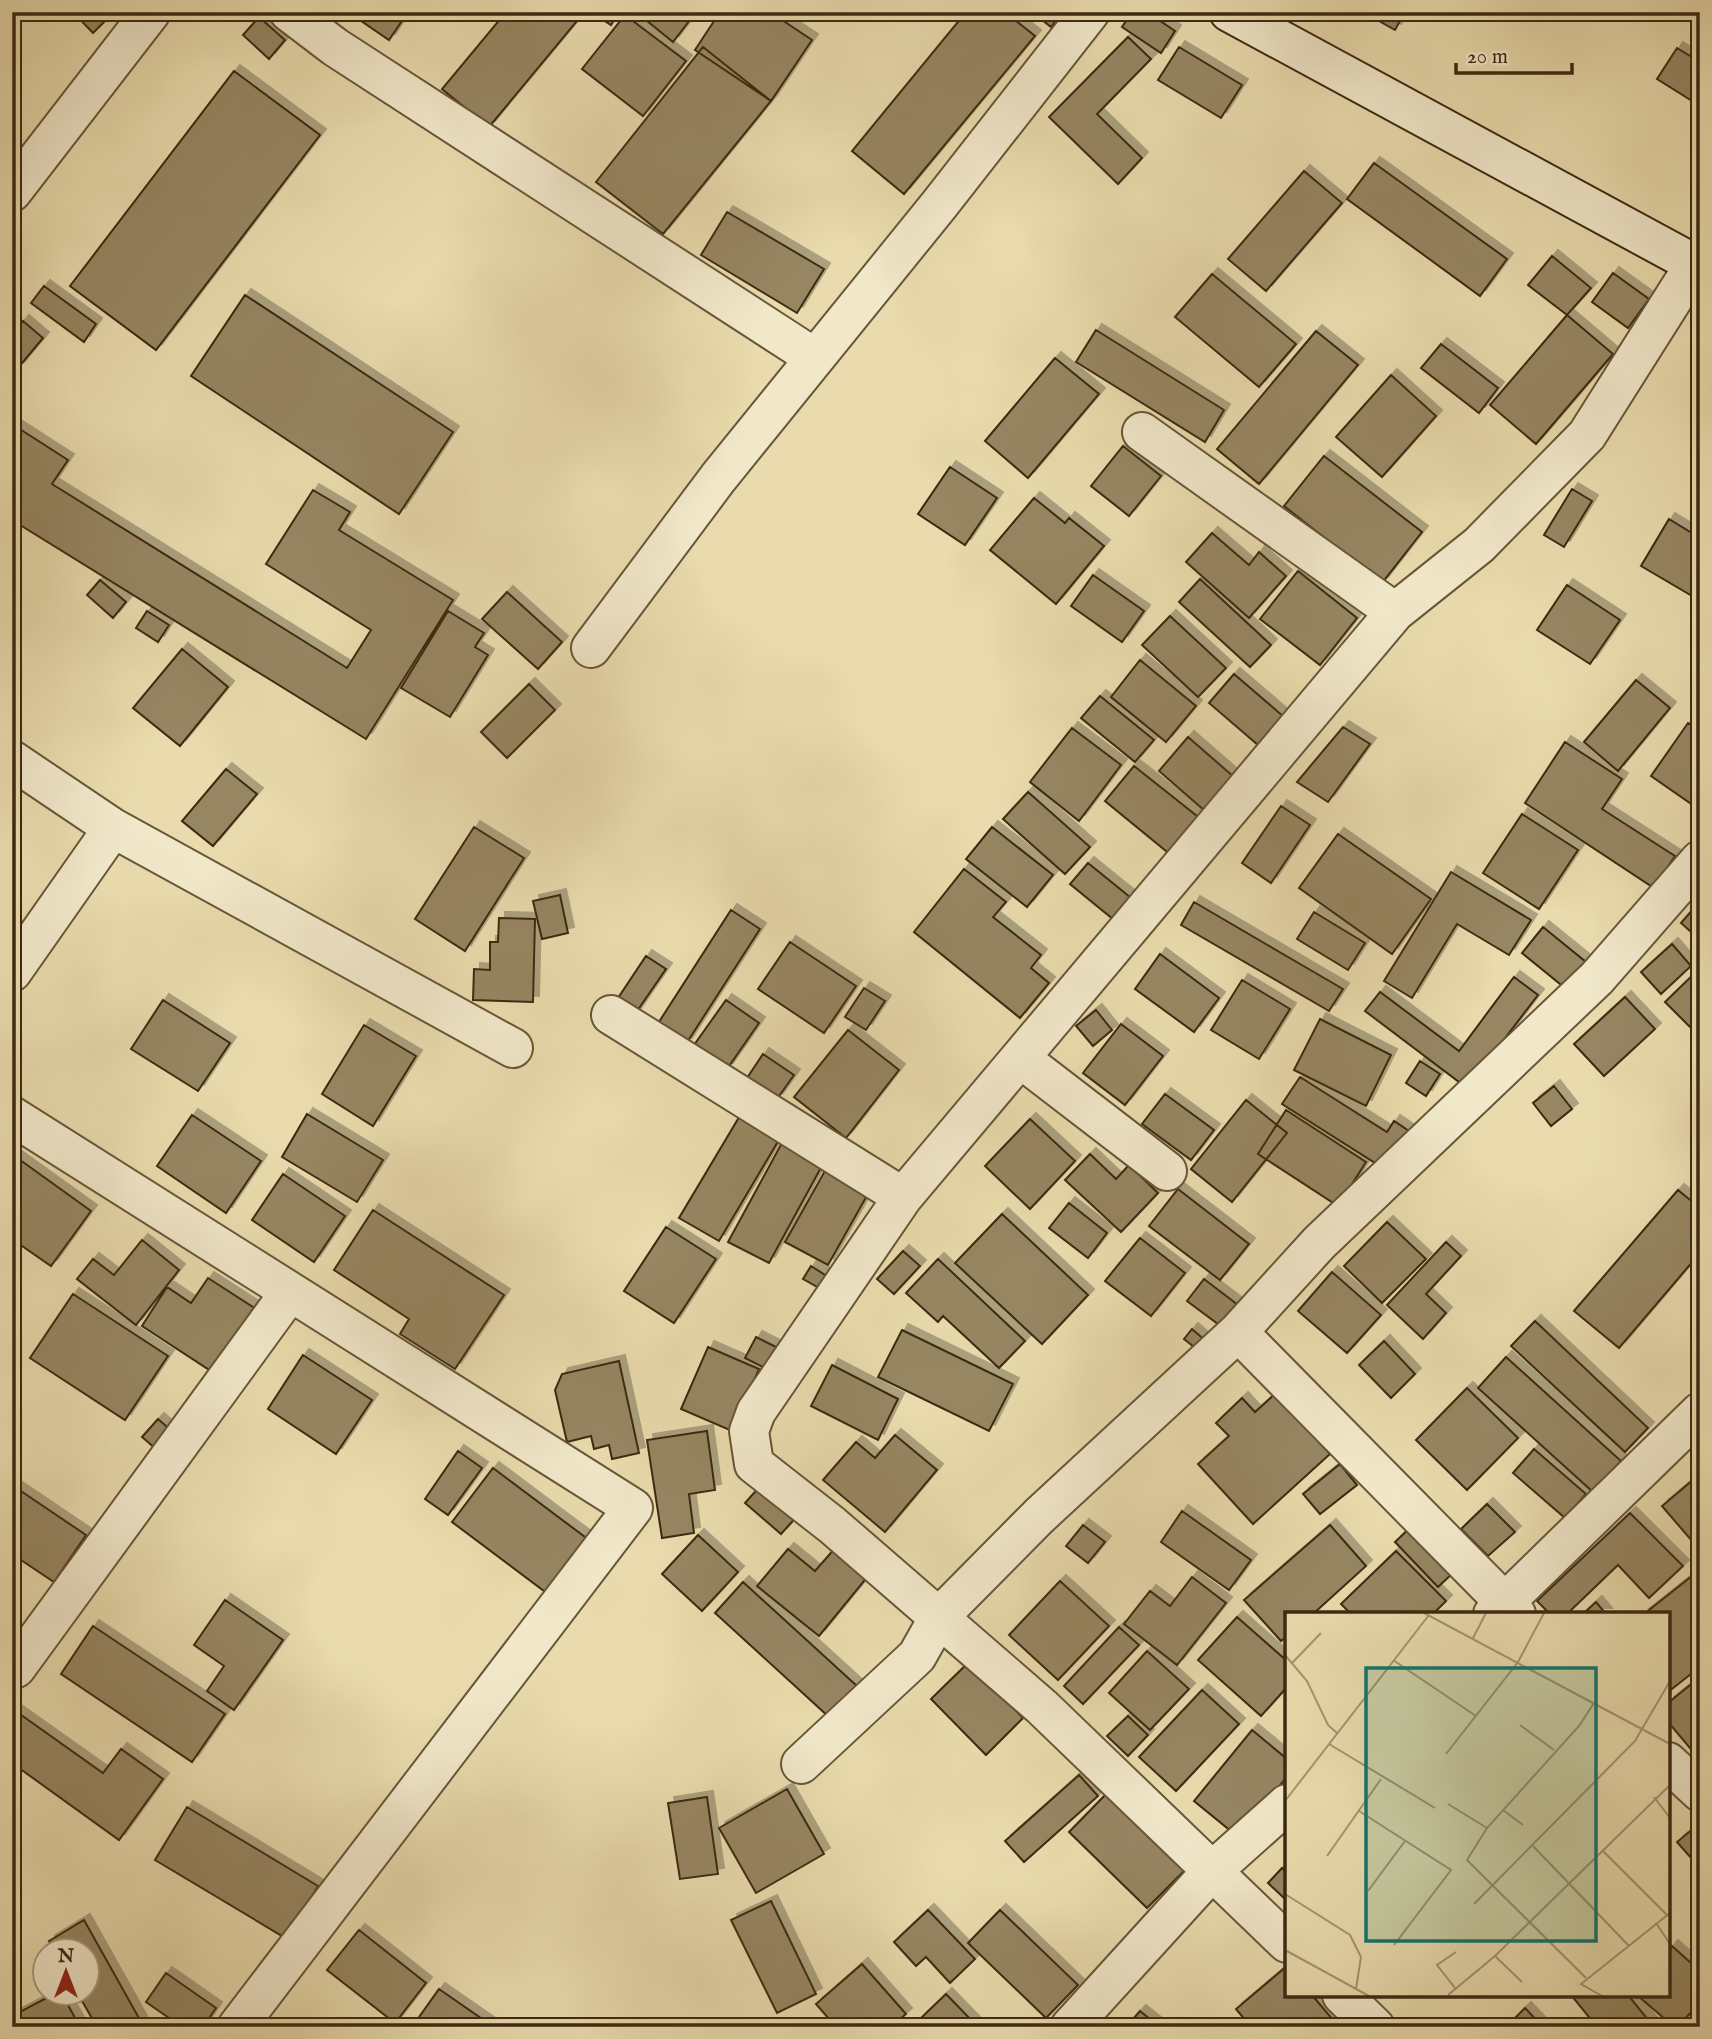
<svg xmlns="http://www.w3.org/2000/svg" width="1712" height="2039" viewBox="0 0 1712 2039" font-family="'IM FELL English',serif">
<defs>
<filter id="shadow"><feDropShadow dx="6" dy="-6" stdDeviation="0" flood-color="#0004"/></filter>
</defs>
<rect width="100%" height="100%" fill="#e9dbad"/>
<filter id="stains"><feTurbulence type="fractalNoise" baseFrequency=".00286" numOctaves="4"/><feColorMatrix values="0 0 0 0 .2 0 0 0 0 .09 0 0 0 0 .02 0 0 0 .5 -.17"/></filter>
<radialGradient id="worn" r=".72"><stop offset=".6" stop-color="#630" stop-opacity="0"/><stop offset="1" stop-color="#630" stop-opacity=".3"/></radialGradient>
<path fill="#968662" stroke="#3c2911" stroke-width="2" filter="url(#shadow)" d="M73,12H114L93,33Z
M348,12H408L389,40Z
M506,12H566L577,21L489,127L442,89Z
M591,12H619L611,25Z
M636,12H696L673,42Z
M720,12H770L812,40L771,101L695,50Z
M966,12H1005L1035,36L904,194L852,151Z
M1032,12H1062L1051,27Z
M1132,12H1147L1175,31L1161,53L1122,27Z
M1363,12H1405L1395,30Z
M625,15L686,61L643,116L582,69Z
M259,17L285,40L269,59L243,35Z
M1128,37L1151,59L1097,114L1142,158L1118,184L1049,117Z
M703,47L771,101L663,234L596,182Z
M1179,47L1242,85L1221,118L1158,80Z
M1677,48L1700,62V106L1657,79Z
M234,71L320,135L156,350L70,286Z
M1374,163L1507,259L1480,296L1347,199Z
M1304,171L1342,203L1266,291L1228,259Z
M727,212L824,269L797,313L701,255Z
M1552,256L1591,288L1567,315L1528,285Z
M1613,273L1649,299L1628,328L1592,302Z
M1212,274L1296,344L1259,387L1175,317Z
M44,286L96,324L84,342L31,303Z
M245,295L453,432L399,514L191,376Z
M1567,315L1613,354L1536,444L1490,405Z
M23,321L43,338L18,368L12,363V334Z
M1096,330L1224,410L1205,442L1076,362Z
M1316,331L1358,365L1259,484L1217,449Z
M1441,344L1498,388L1479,413L1421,368Z
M1055,358L1099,394L1028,478L985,441Z
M1391,375L1436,416L1382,477L1336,437Z
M12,424L68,460L52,484L347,668L371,630L266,564L313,490L350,512L339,530L453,600L366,739L12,520Z
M1123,446L1161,476L1129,516L1091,486Z
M1324,456L1422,532L1382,583L1284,506Z
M950,467L997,498L965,545L918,514Z
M1572,489L1592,501L1564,547L1544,535Z
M1034,498L1065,523L1069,518L1104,546L1056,604L990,550Z
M1669,519L1700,538L1699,600L1641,566Z
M1212,533L1249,565L1259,552L1286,576L1249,618L1186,562Z
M1298,571L1357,618L1320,665L1260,619Z
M1093,575L1144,611L1122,642L1071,606Z
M1200,579L1271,645L1250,667L1179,602Z
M100,580L126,602L113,618L87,595Z
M1567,585L1620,620L1590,664L1537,630Z
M507,592L562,642L538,669L482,619Z
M147,611L169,625L158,642L136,628Z
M448,611L484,633L475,647L488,655L450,717L401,688Z
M1170,616L1226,668L1198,697L1142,645Z
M182,649L228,687L180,746L133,708Z
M1140,660L1196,706L1166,742L1111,697Z
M1234,674L1291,723L1265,751L1209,703Z
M1636,680L1670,708L1618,771L1584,742Z
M529,684L555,710L507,758L481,732Z
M1100,696L1154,740L1135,762L1081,718Z
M1688,723L1700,731V810L1651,776Z
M1343,727L1370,744L1328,802L1297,782Z
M1072,728L1121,765L1079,821L1030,782Z
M1188,737L1242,784L1212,817L1159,771Z
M1565,742L1622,779L1602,809L1675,856L1654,888L1525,803Z
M1134,766L1207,824L1177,860L1105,801Z
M226,769L257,794L213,846L182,821Z
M1028,792L1090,847L1065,874L1003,819Z
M1281,806L1310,825L1271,883L1242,863Z
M1522,814L1578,850L1539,909L1483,873Z
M474,827L524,858L465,951L415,919Z
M992,827L1053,875L1027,907L966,859Z
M1338,834L1431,899L1392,954L1299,888Z
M1088,863L1136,902L1119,924L1070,884Z
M964,869L1006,902L993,917L1041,955L1031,968L1049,983L1020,1018L914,932Z
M1451,872L1531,920L1509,955L1457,924L1412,998L1384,981Z
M560,895L568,933L542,939L533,901Z
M1700,901V940L1681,923Z
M1194,902L1343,989L1329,1011L1181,925Z
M731,910L760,929L686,1044L657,1025Z
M1314,912L1365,943L1348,970L1297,939Z
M499,918L535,919L533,1002L473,1000L474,969L490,970V942H498Z
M1543,927L1586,962L1565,988L1522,953Z
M790,942L856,986L824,1033L758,989Z
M1672,944L1691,966L1661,994L1641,972Z
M1160,954L1219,998L1194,1032L1135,989Z
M646,956L666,969L633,1017L614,1004Z
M1700,968V1037L1665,1002Z
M1514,977L1538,995L1467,1088L1365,1011L1380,992L1459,1051Z
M1242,980L1290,1009L1259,1059L1211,1030Z
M864,988L885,1001L866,1030L845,1017Z
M1625,997L1655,1029L1604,1076L1574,1044Z
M163,1000L230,1043L198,1091L131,1049Z
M726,1000L759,1023L727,1069L694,1045Z
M1096,1010L1112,1030L1093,1046L1076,1026Z
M1320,1019L1391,1055L1366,1106L1294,1070Z
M1121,1024L1163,1056L1125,1105L1083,1073Z
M364,1025L416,1056L373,1126L322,1094Z
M848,1030L899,1070L846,1138L794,1097Z
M763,1054L794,1075L777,1099L747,1078Z
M1420,1061L1440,1074L1426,1096L1406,1083Z
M1300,1077L1387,1132L1394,1121L1415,1135L1391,1173L1282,1104Z
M1554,1086L1572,1109L1551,1126L1533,1103Z
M1165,1094L1214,1130L1191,1160L1142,1124Z
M1246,1100L1287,1133L1232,1202L1191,1169Z
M1286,1110L1366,1162L1338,1206L1258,1154Z
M307,1114L383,1160L357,1202L282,1157Z
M741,1114L780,1138L719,1241L679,1218Z
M192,1115L261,1161L226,1213L157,1166Z
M1030,1119L1075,1161L1030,1209L985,1166Z
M783,1141L824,1162L769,1263L728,1242Z
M1090,1154L1116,1179L1129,1165L1158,1193L1121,1232L1065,1180Z
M16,1157L91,1211L51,1266L12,1239V1162Z
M826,1169L869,1192L828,1265L785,1242Z
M283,1174L345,1216L314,1262L252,1220Z
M1178,1189L1249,1244L1220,1280L1149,1226Z
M1678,1190L1700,1208V1253L1619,1348L1574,1311Z
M1069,1203L1107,1233L1088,1258L1049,1228Z
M373,1210L504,1295L455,1369L400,1334L409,1319L334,1270Z
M1002,1214L1088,1295L1042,1344L955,1263Z
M1387,1222L1426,1259L1382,1303L1344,1266Z
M666,1227L716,1259L674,1323L624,1291Z
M1140,1238L1185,1273L1151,1316L1105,1281Z
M142,1240L179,1270L136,1325L77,1279L93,1259L114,1275Z
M1446,1242L1461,1256L1426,1294L1446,1313L1423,1339L1387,1305Z
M903,1251L920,1266L894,1294L877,1279Z
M938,1259L1025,1341L999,1368L943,1316L938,1322L906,1293Z
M811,1266L833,1280L826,1292L803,1279Z
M1332,1272L1381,1315L1347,1353L1298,1311Z
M208,1278L256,1309L214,1373L142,1326L167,1287L191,1303Z
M1204,1279L1238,1305L1222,1327L1187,1301Z
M73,1294L168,1356L125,1420L30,1358Z
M1535,1321L1648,1428L1625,1452L1511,1346Z
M1192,1329L1207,1342L1199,1351L1184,1339Z
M902,1330L1013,1384L989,1431L878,1377Z
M756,1337L784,1351L773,1372L745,1358Z
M1384,1341L1415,1374L1391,1398L1359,1365Z
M708,1347L759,1369L732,1431L681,1409Z
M303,1355L372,1400L336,1454L268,1409Z
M1506,1357L1621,1461L1593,1492L1478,1388Z
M619,1361L639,1453L612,1459L609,1445L594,1449L591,1436L567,1442L555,1390L562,1374Z
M832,1365L898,1399L878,1440L811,1406Z
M1467,1388L1518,1438L1467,1490L1416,1440Z
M1275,1394L1330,1454L1253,1524L1198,1464L1229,1436L1216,1423L1242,1398L1255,1412Z
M158,1419L172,1431L156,1449L142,1437Z
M707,1431L715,1490L689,1494L694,1533L662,1538L647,1440Z
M895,1435L937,1470L885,1532L823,1480L856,1442L875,1458Z
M1534,1449L1586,1494L1565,1518L1513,1473Z
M458,1451L482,1468L448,1515L425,1499Z
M1340,1464L1357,1485L1320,1514L1303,1494Z
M493,1468L593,1543L552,1597L452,1522Z
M1700,1474V1547L1698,1548L1662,1506Z
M763,1483L799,1514L781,1534L745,1503Z
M12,1485L86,1535L54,1582L12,1554Z
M1487,1504L1515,1532L1488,1556L1461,1529Z
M1182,1511L1251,1560L1229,1590L1161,1542Z
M1630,1513L1683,1566L1649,1598L1618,1565L1567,1614H1550L1537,1601Z
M1083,1525L1105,1542L1088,1563L1066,1546Z
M1330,1525L1366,1566L1313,1614H1287V1636L1281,1641L1244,1600Z
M1411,1527L1455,1571L1438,1587L1395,1542Z
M698,1535L738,1572L702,1611L662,1574Z
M836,1547L869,1575L819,1636L757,1586L788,1549L815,1571Z
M1396,1551L1446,1601L1433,1614H1351L1341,1604Z
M1697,1572L1700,1576V1667L1668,1692V1614H1644Z
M1192,1577L1226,1603L1177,1665L1124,1624L1150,1591L1170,1606Z
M1060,1581L1109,1626L1058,1680L1009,1635Z
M743,1582L857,1686L829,1717L715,1613Z
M225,1600L283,1640L234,1710L207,1691L224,1666L194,1645Z
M1596,1602L1606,1614H1583Z
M1237,1617L1287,1661V1687L1261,1716L1198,1660Z
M93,1626L225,1714L192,1762L61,1674Z
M1119,1627L1139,1645L1083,1704L1064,1686Z
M1147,1651L1189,1689L1150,1730L1109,1693Z
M969,1662L1023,1718L986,1755L931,1699Z
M1700,1677V1760L1668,1722V1703Z
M1202,1690L1239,1724L1176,1791L1139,1757Z
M17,1712L103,1773L121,1749L163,1779L119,1840L12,1763V1719Z
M1128,1716L1148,1735L1128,1756L1107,1736Z
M1252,1730L1287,1759V1777L1237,1836L1194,1801Z
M1079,1775L1098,1796L1024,1862L1005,1841Z
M1112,1788L1190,1865L1147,1908L1069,1832Z
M787,1789L824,1854L756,1893L719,1828Z
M707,1797L718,1874L680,1879L668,1803Z
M187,1807L318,1886L287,1939L155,1860Z
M1700,1823V1868L1677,1842Z
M1282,1868L1287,1873L1286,1900L1268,1883Z
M771,1901L816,1994L777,2013L731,1920Z
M928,1910L975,1959L950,1983L926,1957L916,1966L894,1942Z
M1000,1910L1078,1985L1046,2018L968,1943Z
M84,1920L144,2027H97L78,1994H88V1952H55L49,1941Z
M359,1930L426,1983L395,2023L327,1970Z
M1672,1946L1700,1971V2002L1678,2027H1674L1637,1995H1668V1951Z
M862,1964L906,2014L891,2027H836L816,2004Z
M1287,1966V1995H1312L1339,2027H1251L1236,2009Z
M166,1973L216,2008L203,2027H182L146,2002Z
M439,1989L488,2023L485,2027H412Z
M54,1994H62L80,2027H12V2016Z
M946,1994L978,2027H928L920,2019Z
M1571,1995H1628L1654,2027H1597Z
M1525,2008L1543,2027H1506Z
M1140,2011L1160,2027H1126Z"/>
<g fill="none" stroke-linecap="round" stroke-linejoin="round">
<defs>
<path id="street" d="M289,12L335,47L815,358
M12,192L151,12
M1142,432L1395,612
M591,648L718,478L939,205L1090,12
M12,760L113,828L513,1048
M12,972L113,828
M611,1015L903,1197
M1020,1058L1167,1171
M12,1116L633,1508L237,2027
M1238,1332L1516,1614
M1493,1614L1700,1412
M16,1668L290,1292
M1668,1762L1700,1792
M801,1764L917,1656L939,1617L1039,1516L1238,1332L1319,1243L1597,978L1700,860
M1287,1943L1042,1707L832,1525L754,1464L749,1431L756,1412L903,1197L1395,612L1479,545L1587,435L1695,264
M1342,1995L1375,2027
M1070,2027L1211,1872L1287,1804"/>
<path id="secondary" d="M1229,12L1700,267"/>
</defs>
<use href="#street" stroke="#675638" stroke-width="42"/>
<use href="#secondary" stroke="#3c2911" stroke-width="42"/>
<use href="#street" stroke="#f1e8ca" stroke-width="38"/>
<use href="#secondary" stroke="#f1e8ca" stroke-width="38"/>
</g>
<g transform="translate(1285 1612)">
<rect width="385" height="385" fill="#e9dbad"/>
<path fill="none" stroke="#a4946f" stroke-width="2" d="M139,1L385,132M188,26L201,1M0,43L22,69L43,113L52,121M108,48L191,104M7,51L36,21M235,113L269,138M44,132L150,196M161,142L233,50L259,1M369,185L385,206M0,189L144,3M163,192L202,216M218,198L238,213M74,199L166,258L109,333M248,234L344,334M317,238L382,303M42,244L96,167M83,279L120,229M0,282L65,323L76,345L71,377M189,292L350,129L385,69M371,311L385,332M0,338L84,384M210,344L237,370M301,366L182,248L202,216L294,114L309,91M170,376L152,353L171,340M163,383L210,344L385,173M317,384L296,372L385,301"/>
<path fill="#0f766e" fill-opacity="0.15" stroke="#0f766e" stroke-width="3.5" d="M81,56H311V329H81Z"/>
<rect width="385" height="385" fill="none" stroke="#3c2911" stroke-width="3.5"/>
</g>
<rect width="1712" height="2039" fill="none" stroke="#e9dbad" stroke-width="42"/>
<rect x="14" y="14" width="1684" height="2011" fill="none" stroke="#3c2911" stroke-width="3.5"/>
<rect x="21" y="21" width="1670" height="1997" fill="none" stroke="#3c2911" stroke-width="2"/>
<g transform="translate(66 1972)"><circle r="33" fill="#f1e8ca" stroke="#a99c80" stroke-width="2"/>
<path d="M0-5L12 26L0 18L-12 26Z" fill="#8f2418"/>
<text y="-10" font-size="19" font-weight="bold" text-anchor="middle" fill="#3c2911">N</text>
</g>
<path d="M1456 63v10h116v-10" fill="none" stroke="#3c2911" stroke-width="3.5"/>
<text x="1467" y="63" font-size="21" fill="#3c2911" stroke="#f1e8ca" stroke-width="5" paint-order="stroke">20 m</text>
<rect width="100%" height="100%" filter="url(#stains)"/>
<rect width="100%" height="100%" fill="url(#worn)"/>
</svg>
